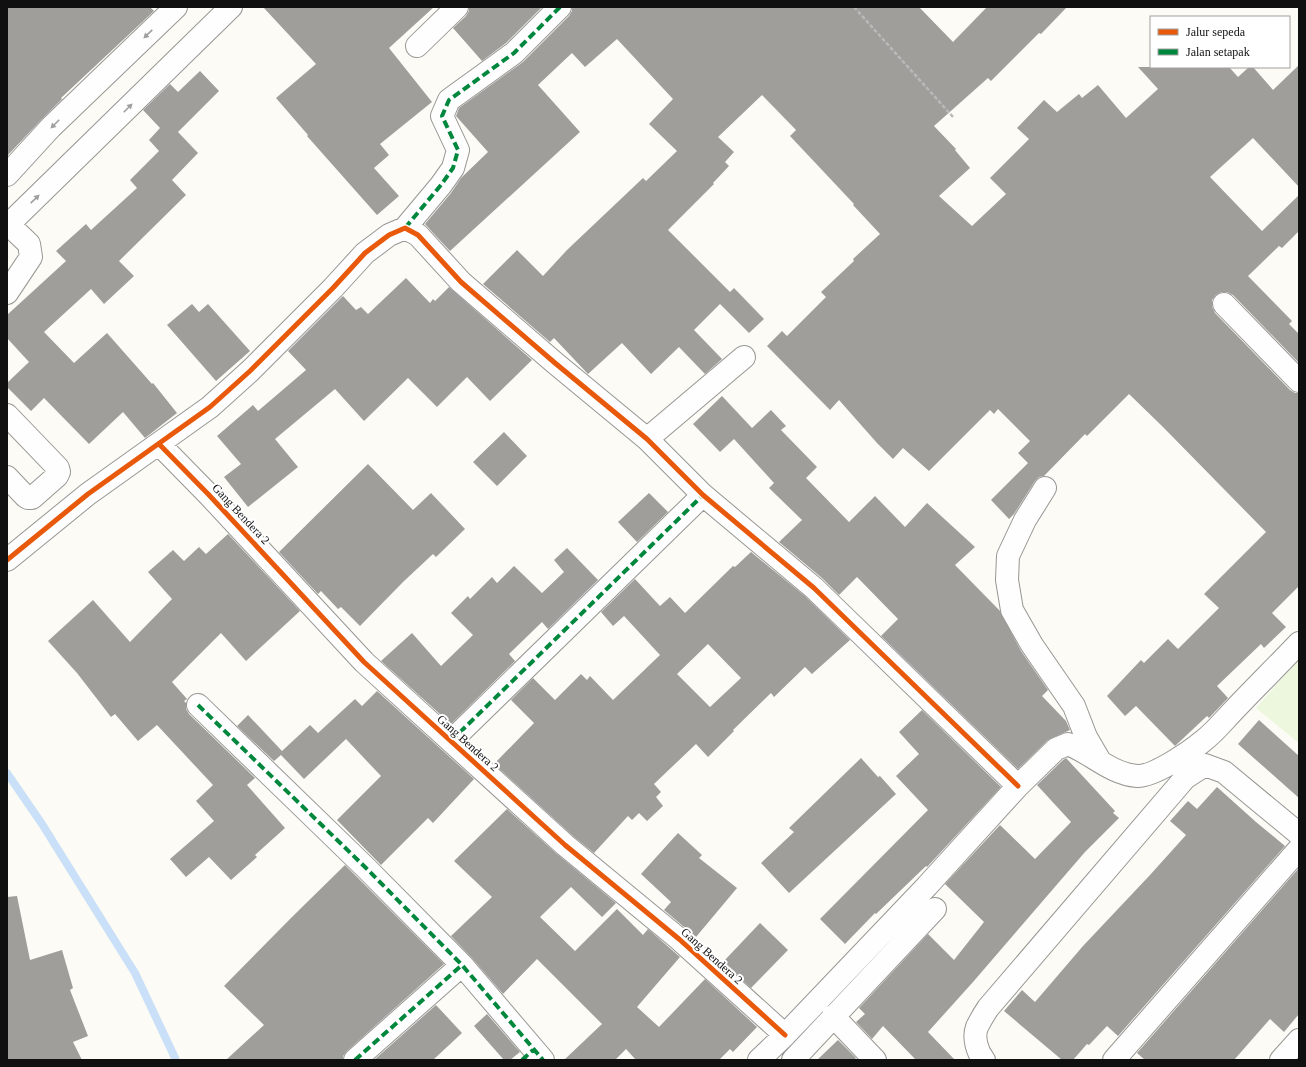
<svg xmlns="http://www.w3.org/2000/svg" width="1306" height="1067" viewBox="0 0 1306 1067" font-family="'Times New Roman',serif">
<rect width="100%" height="100%" fill="#fcfbf5"/>
<path fill="#ecf7de" d="M1299,659V743L1256,708Z"/>
<g fill="none" stroke-linecap="round" stroke-linejoin="round">
<path stroke="#cae0f8" stroke-width="8" d="M7,773L42,824L135,973L176,1060"/>
</g>
<path fill="#a09e9a" fill-rule="evenodd" d="M7,7H150L154,11L61,98L62,99L42,119L7,156Z
M263,7H434L389,48L432,102L380,144L389,155L374,168L399,196L377,215L307,136L308,135L276,98L316,64Z
M469,7H542L506,43L482,61L453,28L466,16L469,11Z
M572,7H919L953,42L987,7H1067L1041,34L1039,33L991,81L988,78L934,126L956,149L955,150L970,168L939,196L972,226L1006,194L990,178L1029,139L1017,128L1044,100L1057,112L1079,94L1082,98L1098,85L1126,118L1158,89L1138,67H1229L1238,77L1249,67H1253L1273,90L1299,65V187L1253,138L1210,177L1262,231L1299,195V231L1282,248L1279,246L1248,276L1292,321L1289,324L1299,334V363L1233,295L1227,292H1221L1216,295L1212,300V307L1215,313L1290,390L1295,393H1299V586L1272,613L1286,627L1264,648L1261,644L1217,686L1228,698L1209,718L1207,716L1175,746L1136,706L1125,716L1107,696L1141,660L1144,663L1168,639L1178,649L1219,608L1204,594L1266,532L1163,427L1129,394L1087,436L1085,434L1044,476L1039,477L1035,481L1014,514L1009,519L991,500L1028,463L1018,453L1030,441L998,409L994,414L990,410L929,471L903,448L893,459L877,443L839,400L830,410L767,346L782,331L787,336L826,297L821,292L854,261L853,259L880,234L853,205L854,204L790,136L796,130L762,95L718,137L734,152L725,162L729,166L713,183L714,184L668,230L730,292L734,288L764,319L749,333L720,304L694,330L722,359L705,374L679,347L651,374L622,343L588,374L554,338L550,342L483,284L517,250L543,276L567,250L643,178L646,181L677,151L649,124L673,99L617,39L585,67L572,53L538,85L580,132L450,251L434,234L425,224L451,193L461,178L488,152L456,116L459,108L523,62L569,16L572,11Z
M200,71L219,91L178,132L198,153L172,180L186,195L119,261L134,276L104,304L91,289L44,332L74,363L107,333L152,384L153,383L177,413L145,438L123,412L89,444L44,398L31,411L7,387V383L29,362L7,338V315L66,261L56,251L86,224L91,230L137,188L130,180L159,151L149,140L160,128L143,110L170,84L178,92Z
M406,278L430,303L433,299L435,301L449,287L532,360L490,401L467,377L437,407L408,378L364,421L335,389L275,439L298,467L248,507L224,477L241,464L217,436L253,405L258,411L306,370L288,351L343,296L356,310L361,307L368,314Z
M192,304L199,312L208,304L250,351L216,381L167,325Z
M722,396L752,428L771,410L786,426L781,430L817,467L806,478L849,522L875,496L905,527L927,503L975,547L955,565L1000,611L1021,651L1048,690L1042,696L1066,721L1070,730L1048,740L1018,769L881,636L898,619L857,577L839,595L822,578L779,542L802,520L769,488L774,483L734,439L720,452L693,424Z
M504,432L527,456L497,486L473,462Z
M368,464L413,510L431,493L465,529L436,557L433,554L403,582L360,626L341,607L338,609L321,591L318,594L279,552Z
M649,493L668,512L637,542L618,522Z
M228,534L300,611L246,661L221,633L172,682L187,699L184,701L186,703V709L189,714L255,778L247,785L285,828L255,855L257,857L231,880L209,857L186,877L170,859L214,821L196,801L213,785L157,725L138,741L115,714L111,717L77,673L48,641L93,600L130,642L172,599L148,572L173,550L184,561L199,547L206,554Z
M567,548L598,580L548,629L542,622L509,654L515,661L451,724L381,661L412,633L441,666L473,635L451,613L468,596L470,599L492,577L497,583L514,566L542,593L564,572L554,560Z
M751,552L806,597L850,640L812,674L805,667L774,697L771,693L733,730L734,731L708,757L696,744L654,784L661,792L656,797L663,806L647,821L639,813L632,820L628,816L594,853L573,836L494,764L534,723L511,700L533,678L555,700L581,674L587,680L590,676L613,700L660,655L624,616L613,626L601,612L635,579L660,606L670,597L685,613L733,566L735,567ZM708,644L741,678L710,707L677,674Z
M377,691L474,779L433,823L428,818L381,865L337,820L381,776L346,739L304,779L281,755L274,761L237,726L248,715L282,751L310,725L318,733L355,699L362,706Z
M922,710L1001,787L927,867L926,866L876,914L875,913L845,944L820,919L928,810L896,776L919,754L899,732Z
M1259,720L1299,756V798L1238,744Z
M861,758L878,777L880,776L896,794L789,893L761,863L794,832L789,828Z
M1066,758L1115,811L1113,813L1119,818L1085,852L973,982L928,1032L955,1060H916L883,1026L872,1039L856,1022L865,1014L859,1008L928,934L954,960L984,922L945,884L1000,825L1035,859L1071,822L1037,785L1063,760Z
M1217,787L1256,822L1285,846L1118,1036L1107,1026L1089,1045L1087,1044L1073,1060H1062L1004,1011L1022,990L1035,1002L1083,946L1150,875L1186,835L1170,821L1188,801L1197,809Z
M507,809L557,854L616,903L602,917L571,887L540,917L575,951L617,909L643,935L648,929L680,957L637,1007L659,1027L705,979L757,1027L733,1052L730,1049L719,1060H636L626,1049L615,1060H564L602,1024L537,959L503,994L471,957L451,936L492,897L454,861Z
M678,833L702,855L699,858L737,888L696,937L664,910L671,902L641,874Z
M345,865L444,964L347,1051L343,1056V1060H226L264,1025L224,986L292,917Z
M1299,868V1014L1284,1032L1270,1019L1234,1060H1145L1137,1053Z
M17,896L30,960L62,950L73,988L70,990L88,1036L73,1042L82,1060H7V897Z
M760,923L788,950L751,988L723,962Z
M436,1005L462,1033L433,1060H374Z
M487,1014L520,1052L510,1060H504L474,1026Z
M838,1040L856,1058L854,1060H817Z"/>
<g fill="none" stroke-linecap="round" stroke-linejoin="round">
<defs>
<path id="street" d="M417,46L457,7
M7,175L51,127L176,7
M7,223L29,244L31,257L7,293
M7,226L231,7
M405,228L441,185L453,168L458,150L442,116L449,100L514,53L560,7
M1224,304L1299,381
M7,415L58,468L59,472L57,476L32,498H28L25,496L7,477
M647,439L744,357
M159,444L209,495L364,662L565,845L679,939L785,1035
M1045,488L1025,520L1008,556L1007,580L1012,610L1032,645L1074,706L1086,737L1100,761
M7,560L88,494L210,407L250,371L333,288L365,253L389,235L405,228L418,235L461,282L555,363L647,439L703,495L814,588L1018,786
M198,705L366,868L462,965L543,1060
M451,741L703,495
M833,1016L875,1060
M355,1060L462,965
M759,1060L785,1035L927,886L1018,786L1056,749L1068,744C1091,753 1111,774 1137,776C1153,777 1190,752 1203,741C1215,732 1225,719 1235,709C1256,687 1278,665 1299,643
M793,1060L935,909
M984,1060C977,1052 973,1037 977,1027C980,1021 984,1014 988,1008L1185,778L1205,765L1224,772L1299,834
M1114,1060L1299,849
M1281,1060L1299,1040"/>
</defs>
<use href="#street" stroke="#969693" stroke-width="24"/>
<path stroke="#b9b9b8" stroke-width="2.5" stroke-dasharray="4 2" stroke-linecap="butt" d="M854,7L953,117"/>
<use href="#street" stroke="#fffefe" stroke-width="22"/>
<path stroke="#00873e" stroke-width="4" stroke-dasharray="8 4" stroke-linecap="butt" d="M405,228L441,185L453,168L458,150L442,116L449,100L514,53L560,7
M198,705L366,868L462,965L543,1060
M451,741L703,495
M355,1060L462,965
M522,1060L533,1050"/>
<defs>
<path id="cycleway" d="M159,444L209,495L364,662L565,845L679,939L785,1035
M7,560L88,494L210,407L250,371L333,288L365,253L389,235L405,228L418,235L461,282L555,363L647,439L703,495L814,588L1018,786"/>
</defs>
<use href="#cycleway" stroke="#fff" stroke-width="8"/>
<use href="#cycleway" stroke="#e8590c" stroke-width="5"/>
</g>
<defs><path id="oneway-solid" d="M-6-.8H1V-3.2L6.5 0L1 3.2V.8H-6Z"/></defs>
<g fill="#9f9f9f">
<use href="#oneway-solid" transform="translate(148 34) rotate(136)"/>
<use href="#oneway-solid" transform="translate(128 108) rotate(-45)"/>
<use href="#oneway-solid" transform="translate(55 124) rotate(135)"/>
<use href="#oneway-solid" transform="translate(35 199) rotate(-44)"/>
</g>
<g text-anchor="middle" dominant-baseline="central" stroke-width="4" stroke-linejoin="round" paint-order="stroke">
<g font-size="12" fill="#101010" stroke="#fff">
<text transform="translate(241 514) rotate(47)">Gang Bendera 2</text>
<text transform="translate(468 743) rotate(42)">Gang Bendera 2</text>
<text transform="translate(712 956) rotate(42)">Gang Bendera 2</text>
</g>
</g>
<rect width="1306" height="1067" fill="none" stroke="#101010" stroke-width="16"/>
<rect x="1150" y="16" width="140" height="52" fill="#ffffff" stroke="#9f9f9f"/>
<rect x="1158" y="29" width="20" height="6" fill="#e8590c" stroke="#9f9f9f"/>
<text x="1186" y="36" font-size="12" fill="#101010">Jalur sepeda</text>
<rect x="1158" y="49" width="20" height="6" fill="#00873e" stroke="#9f9f9f"/>
<text x="1186" y="56" font-size="12" fill="#101010">Jalan setapak</text>
</svg>
